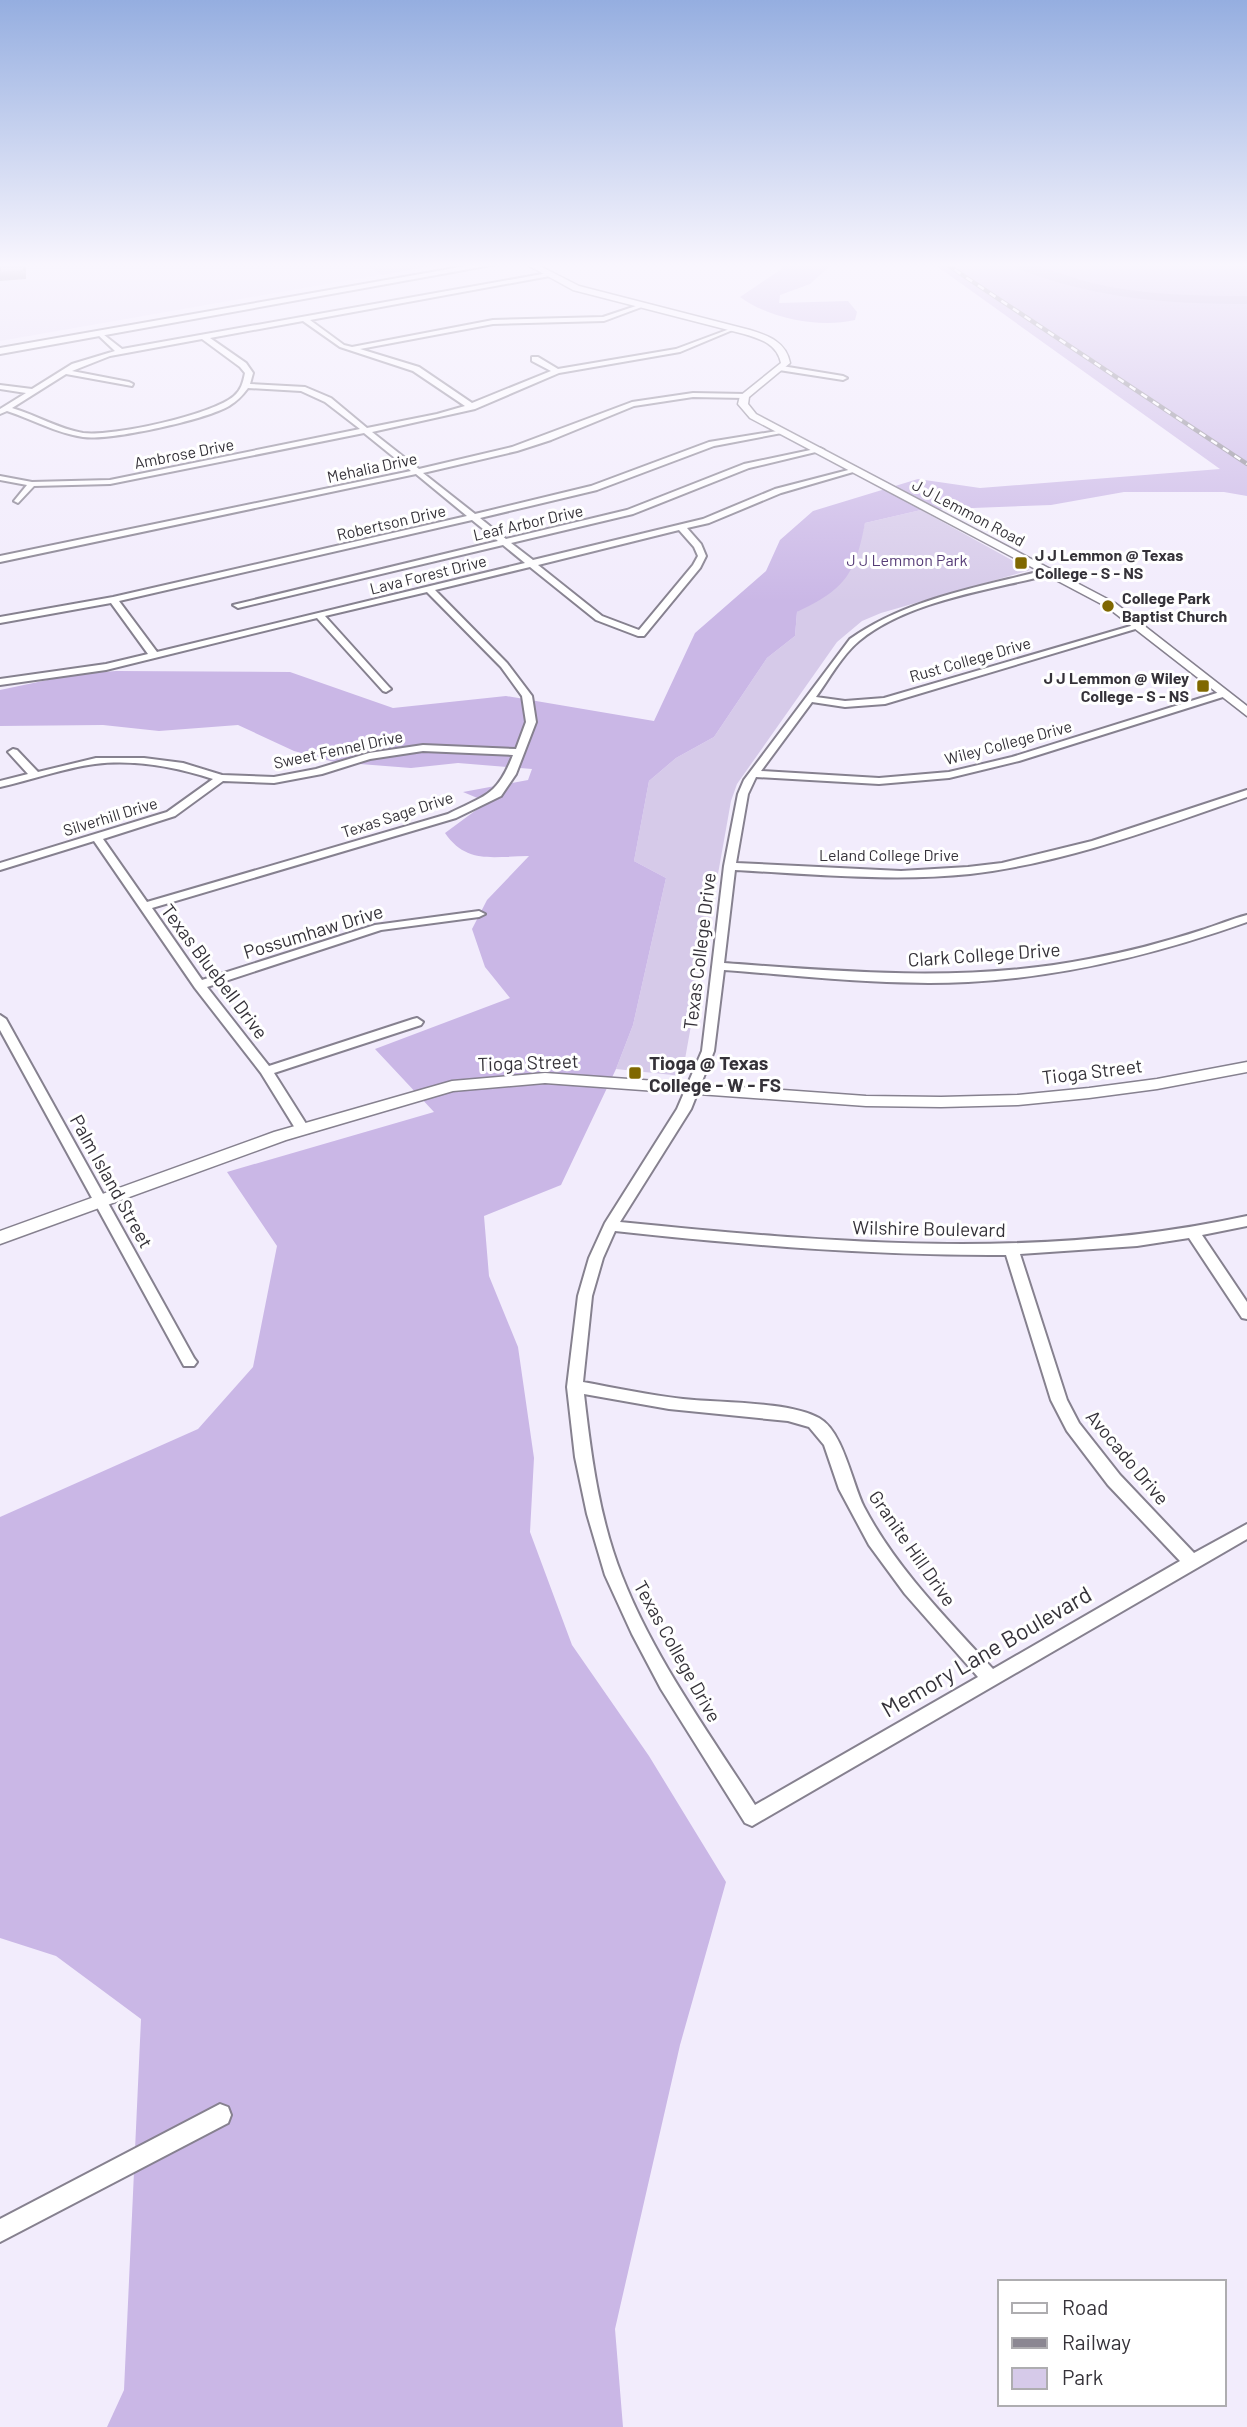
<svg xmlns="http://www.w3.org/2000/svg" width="1247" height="2427" viewBox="0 0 1247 2427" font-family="Barlow,sans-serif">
<rect width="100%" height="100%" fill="#f2ecfc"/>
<path fill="#e8dff6" d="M0,262H453L0,341Z"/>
<path fill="#d6cae9" d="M368,262H453L382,275L369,266Z
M921,510L1030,570L881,613L862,621L837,642L737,784L731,801L682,1076L616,1069L633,1025L666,878L634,861L649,781L676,758L714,737L767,658L795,636L797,612L854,563L865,523Z"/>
<path fill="#cab7e6" d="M785,262H834L810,284L780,295L779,303L848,301L857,312L855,320C819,328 770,319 740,297L783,268Z
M931,262H1247V496L1224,492H1124L1051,505L921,510L865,523C855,575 845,589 797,612L795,636L767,658L714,737L676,758L649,781L634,861L666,878L633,1025L616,1069L561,1185L484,1216L489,1276L518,1347L534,1458L530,1532L572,1645L649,1756L726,1882L680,2045L615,2329L623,2427H107L124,2390L141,2019L56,1956L0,1938V1517L198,1429L253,1367L277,1246L227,1172L434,1112L375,1049L510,998L485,967L472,929L487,900L529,856C494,856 467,865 445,833L487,802L463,792L528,780L532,769L458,763L411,768L334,762L294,751L238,725L159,731L103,725L0,726V690L76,674L116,671L290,672L393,708L506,696L654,721L695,633L766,571L780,540L813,511L918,479L980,488L1220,469Z"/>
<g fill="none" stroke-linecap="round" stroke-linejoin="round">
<path stroke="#b8a6d5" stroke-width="2.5" d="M198,262H233"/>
<path fill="#b8a6d5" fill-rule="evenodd" d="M1008,262C1038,262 1067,278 1096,284C1146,295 1197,296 1247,296V304C1179,304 1113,300 1047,279C1035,275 1018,271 1008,262Z"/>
<defs>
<path id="minor" d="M548,273L550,276L310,320L344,345L352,347L493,320L603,317L642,304L647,305L604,321L493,324L360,349L419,367L472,403L551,371L532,361V357H538L558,369L676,349L735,327V329L680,352L559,373L475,409L372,432L419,469L512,447L632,402L693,393L745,394L749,396L745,398L693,397L634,406L551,440L517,451L423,473L475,514L591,486L709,442L783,430L787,432L714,446L597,490L480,518L506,539L627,510L744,464L820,448L824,450L749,468L633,514L511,543L533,560L703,519L775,489L856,468L860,470L781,493L709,523L687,528L701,544L706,556L700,568L644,636H638L596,620L530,567L435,590L507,663L532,696L536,722L516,774L501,796L456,818L152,908L202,980L375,925L479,911L485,914L479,917L381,930L207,987L269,1066L413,1019L417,1018L423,1022L421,1025L274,1073L310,1130L308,1133H298L261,1073L195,988L94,841L0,870V863L167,812L213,779C176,767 135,759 95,764C64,768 31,780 0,787V781L28,774L8,752L13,749L17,750L38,772L96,758H144L183,763L222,775L274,777L316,769L369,753L423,745L516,749L526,722L522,696L501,667L427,592L325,616L389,687L391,689L386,692L383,691L317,618L106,670L0,685V679L106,664L148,654L111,603L0,623V617L113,597L467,516L416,474L0,562V556L411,471L364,433L110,484L34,486L18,503L14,501L27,485L0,480V476L32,482L110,480L360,429L325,402L301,391L248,388C242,396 237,401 229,406C205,420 110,441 83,437C56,433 32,419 7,411L0,414V409L26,393L0,389V385L32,389L72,364L115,351L97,334L99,331L122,349ZM303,321L340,347L413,371L465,406L437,414L367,428L331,398L305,387L250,384L253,373L246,363L210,338ZM202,339L240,367L245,373C243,383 241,390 234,396C212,415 112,437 83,433C59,429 36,415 12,408L66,374L132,386L133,384L129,382L72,371L110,356ZM472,520L498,541L233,605L238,608L503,545L525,563L157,652L119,601ZM679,530L694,547L698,556L693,565L639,630L602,616L538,565ZM423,751L513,755C497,796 486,795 448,814L147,902L103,839L175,816L223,781L274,783L322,774L370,759Z
M782,366L843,376L847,378L843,380L779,370Z
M1049,569L1053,572L1052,574C991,590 909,600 859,641C842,655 829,679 816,697L845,701L884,698L1134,625L1142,627L885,704L845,707L812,702L761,771L879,778L949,772L1012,757L1220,692H1226V696L1019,761L949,778L879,784L756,777L748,794L736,863L901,871L968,867L1002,863L1092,841L1247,790V797C1157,828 1065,863 970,874C892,882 813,874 735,870L724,963C847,972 967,983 1089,959C1127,952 1165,942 1202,930C1217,925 1232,919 1247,915V922C1157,954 1064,977 968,982C886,986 804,976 724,970L714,1051L691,1109L620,1222C829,1243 1041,1261 1247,1216V1226L1202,1235L1247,1302V1319L1242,1318L1189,1238L1137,1246L1020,1254L1067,1400L1079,1423L1120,1475L1194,1553L1247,1524V1539L752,1826L745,1823L661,1689L632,1634L605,1575L587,1514L575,1457L567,1387L578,1296L589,1258L605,1223L677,1109L702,1051L724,866L738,794L744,780L850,639C908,598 981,587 1049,569ZM615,1231C745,1245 875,1256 1006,1255L1051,1400L1067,1431L1108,1485L1180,1561L993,1669C947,1619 896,1568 864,1507C852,1483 843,1431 819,1418C788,1401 719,1403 683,1399C649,1395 616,1388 583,1382L592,1296L603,1258ZM584,1394L669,1409L788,1421L809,1427L824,1445L839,1489L869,1545L905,1594L978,1677L755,1805C708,1731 654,1658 622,1576C599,1518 591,1455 584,1394Z
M0,1015L6,1019L194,1358L197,1362L194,1366H184L0,1030Z
M220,2104L228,2107L231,2115L228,2123L0,2242V2219Z"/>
<path id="tertiary" d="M522,262H532L579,286L750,330C769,336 786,342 790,363L749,397L748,404L756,414L1115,603L1247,706V716L1107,607L750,418L738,404L740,396L781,363C777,344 761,339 744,334L573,290Z
M1247,1062V1072L1157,1089L1089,1098L1018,1105L941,1107L866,1106L545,1083L453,1091L286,1140L0,1244V1231L274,1132L452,1081L545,1073L866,1096L941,1097L1018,1095L1089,1088L1157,1079Z"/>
<path id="secondary" d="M489,262H508L0,354V348Z"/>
</defs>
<use href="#minor" stroke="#86818f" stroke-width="4"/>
<use href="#tertiary" stroke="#86818f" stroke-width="3"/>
<use href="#secondary" stroke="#86818f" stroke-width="4"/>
<use href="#minor" fill="#fff" fill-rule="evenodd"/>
<use href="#tertiary" fill="#fff" fill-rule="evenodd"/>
<use href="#secondary" fill="#fff" fill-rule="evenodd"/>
<defs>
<path id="rail" d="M943,262L1247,464"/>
</defs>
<use href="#rail" stroke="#8b8792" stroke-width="4.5"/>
<use href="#rail" stroke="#fff" stroke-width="2.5" stroke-dasharray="7" stroke-linecap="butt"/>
</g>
<path fill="#7d7984" d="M26,262V279L0,281V273Z"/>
<path fill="#b3adbc" stroke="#7d7984" stroke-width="2" d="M0,262H25L24,271L0,273Z"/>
<linearGradient id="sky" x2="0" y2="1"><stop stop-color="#95aee0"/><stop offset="0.44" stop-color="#f9f6fe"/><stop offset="1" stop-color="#f9f6fe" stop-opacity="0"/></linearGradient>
<rect width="1247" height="602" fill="url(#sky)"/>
<g fill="#806800" stroke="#fff" stroke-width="2.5">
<rect x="1014" y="556" width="14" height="14" rx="3.5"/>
<circle cx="1108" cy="606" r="7"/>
<rect x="1196" y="679" width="14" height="14" rx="3.5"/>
<rect x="628" y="1066" width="14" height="14" rx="3.5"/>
</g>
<g text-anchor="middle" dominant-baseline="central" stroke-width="6" stroke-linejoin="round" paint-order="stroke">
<g font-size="16" fill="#353239" stroke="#fff">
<text transform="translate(184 453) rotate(-11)">Ambrose Drive</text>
<text transform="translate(372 467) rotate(-12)">Mehalia Drive</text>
<text transform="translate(969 512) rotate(28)">J J Lemmon Road</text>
<text transform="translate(391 522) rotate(-13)">Robertson Drive</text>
<text transform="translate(528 522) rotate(-13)">Leaf Arbor Drive</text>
<text transform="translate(428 574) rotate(-14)">Lava Forest Drive</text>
<text transform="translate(970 659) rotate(-16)">Rust College Drive</text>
<text transform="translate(1008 742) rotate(-15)">Wiley College Drive</text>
<text transform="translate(338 749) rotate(-12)">Sweet Fennel Drive</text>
<text transform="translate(397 814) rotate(-18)">Texas Sage Drive</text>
<text transform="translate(110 816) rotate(-17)">Silverhill Drive</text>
<text x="889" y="854">Leland College Drive</text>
</g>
<g font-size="16" font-weight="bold" fill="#353239" stroke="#fff" text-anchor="start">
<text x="1035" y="554">J J Lemmon @ Texas<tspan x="1035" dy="18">College - S - NS</tspan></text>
<text x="1122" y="597">College Park<tspan x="1122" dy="18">Baptist Church</tspan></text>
<text x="1189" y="677" text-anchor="end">J J Lemmon @ Wiley<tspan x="1189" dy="18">College - S - NS</tspan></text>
</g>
<g font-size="16" fill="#563c77" stroke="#fff">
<text x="907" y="559">J J Lemmon Park</text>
</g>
<g font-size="19" fill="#353239" stroke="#fff">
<text transform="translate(313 931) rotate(-17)">Possumhaw Drive</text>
<text transform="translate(699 951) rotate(-83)">Texas College Drive</text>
<text transform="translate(984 954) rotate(-4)">Clark College Drive</text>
<text transform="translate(215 971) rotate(53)">Texas Bluebell Drive</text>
<text transform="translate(528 1062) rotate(-2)">Tioga Street</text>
<text transform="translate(1092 1071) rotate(-7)">Tioga Street</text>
<text transform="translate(112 1181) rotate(61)">Palm Island Street</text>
<text transform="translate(929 1228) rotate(1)">Wilshire Boulevard</text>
<text transform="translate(1128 1457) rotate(50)">Avocado Drive</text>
<text transform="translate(913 1548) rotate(55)">Granite Hill Drive</text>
<text transform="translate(678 1651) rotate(61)">Texas College Drive</text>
</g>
<g font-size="19" font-weight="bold" fill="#353239" stroke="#fff" text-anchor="start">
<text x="649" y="1062">Tioga @ Texas<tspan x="649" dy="22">College - W - FS</tspan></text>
</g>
<g font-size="23" fill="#353239" stroke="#fff">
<text transform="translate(986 1651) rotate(-30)">Memory Lane Boulevard</text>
</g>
</g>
<rect x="998" y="2280" width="228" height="126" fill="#ffffff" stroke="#aeadb0" stroke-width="2"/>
<rect x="1012" y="2303" width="35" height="10" fill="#ffffff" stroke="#aeadb0" stroke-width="2"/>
<text x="1062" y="2315" font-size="21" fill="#353239">Road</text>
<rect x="1012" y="2338" width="35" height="10" fill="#8b8792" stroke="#aeadb0" stroke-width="2"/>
<text x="1062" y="2350" font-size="21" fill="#353239">Railway</text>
<rect x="1012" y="2368" width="35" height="21" fill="#d6cae9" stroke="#aeadb0" stroke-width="2"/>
<text x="1062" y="2385" font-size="21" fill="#353239">Park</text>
</svg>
